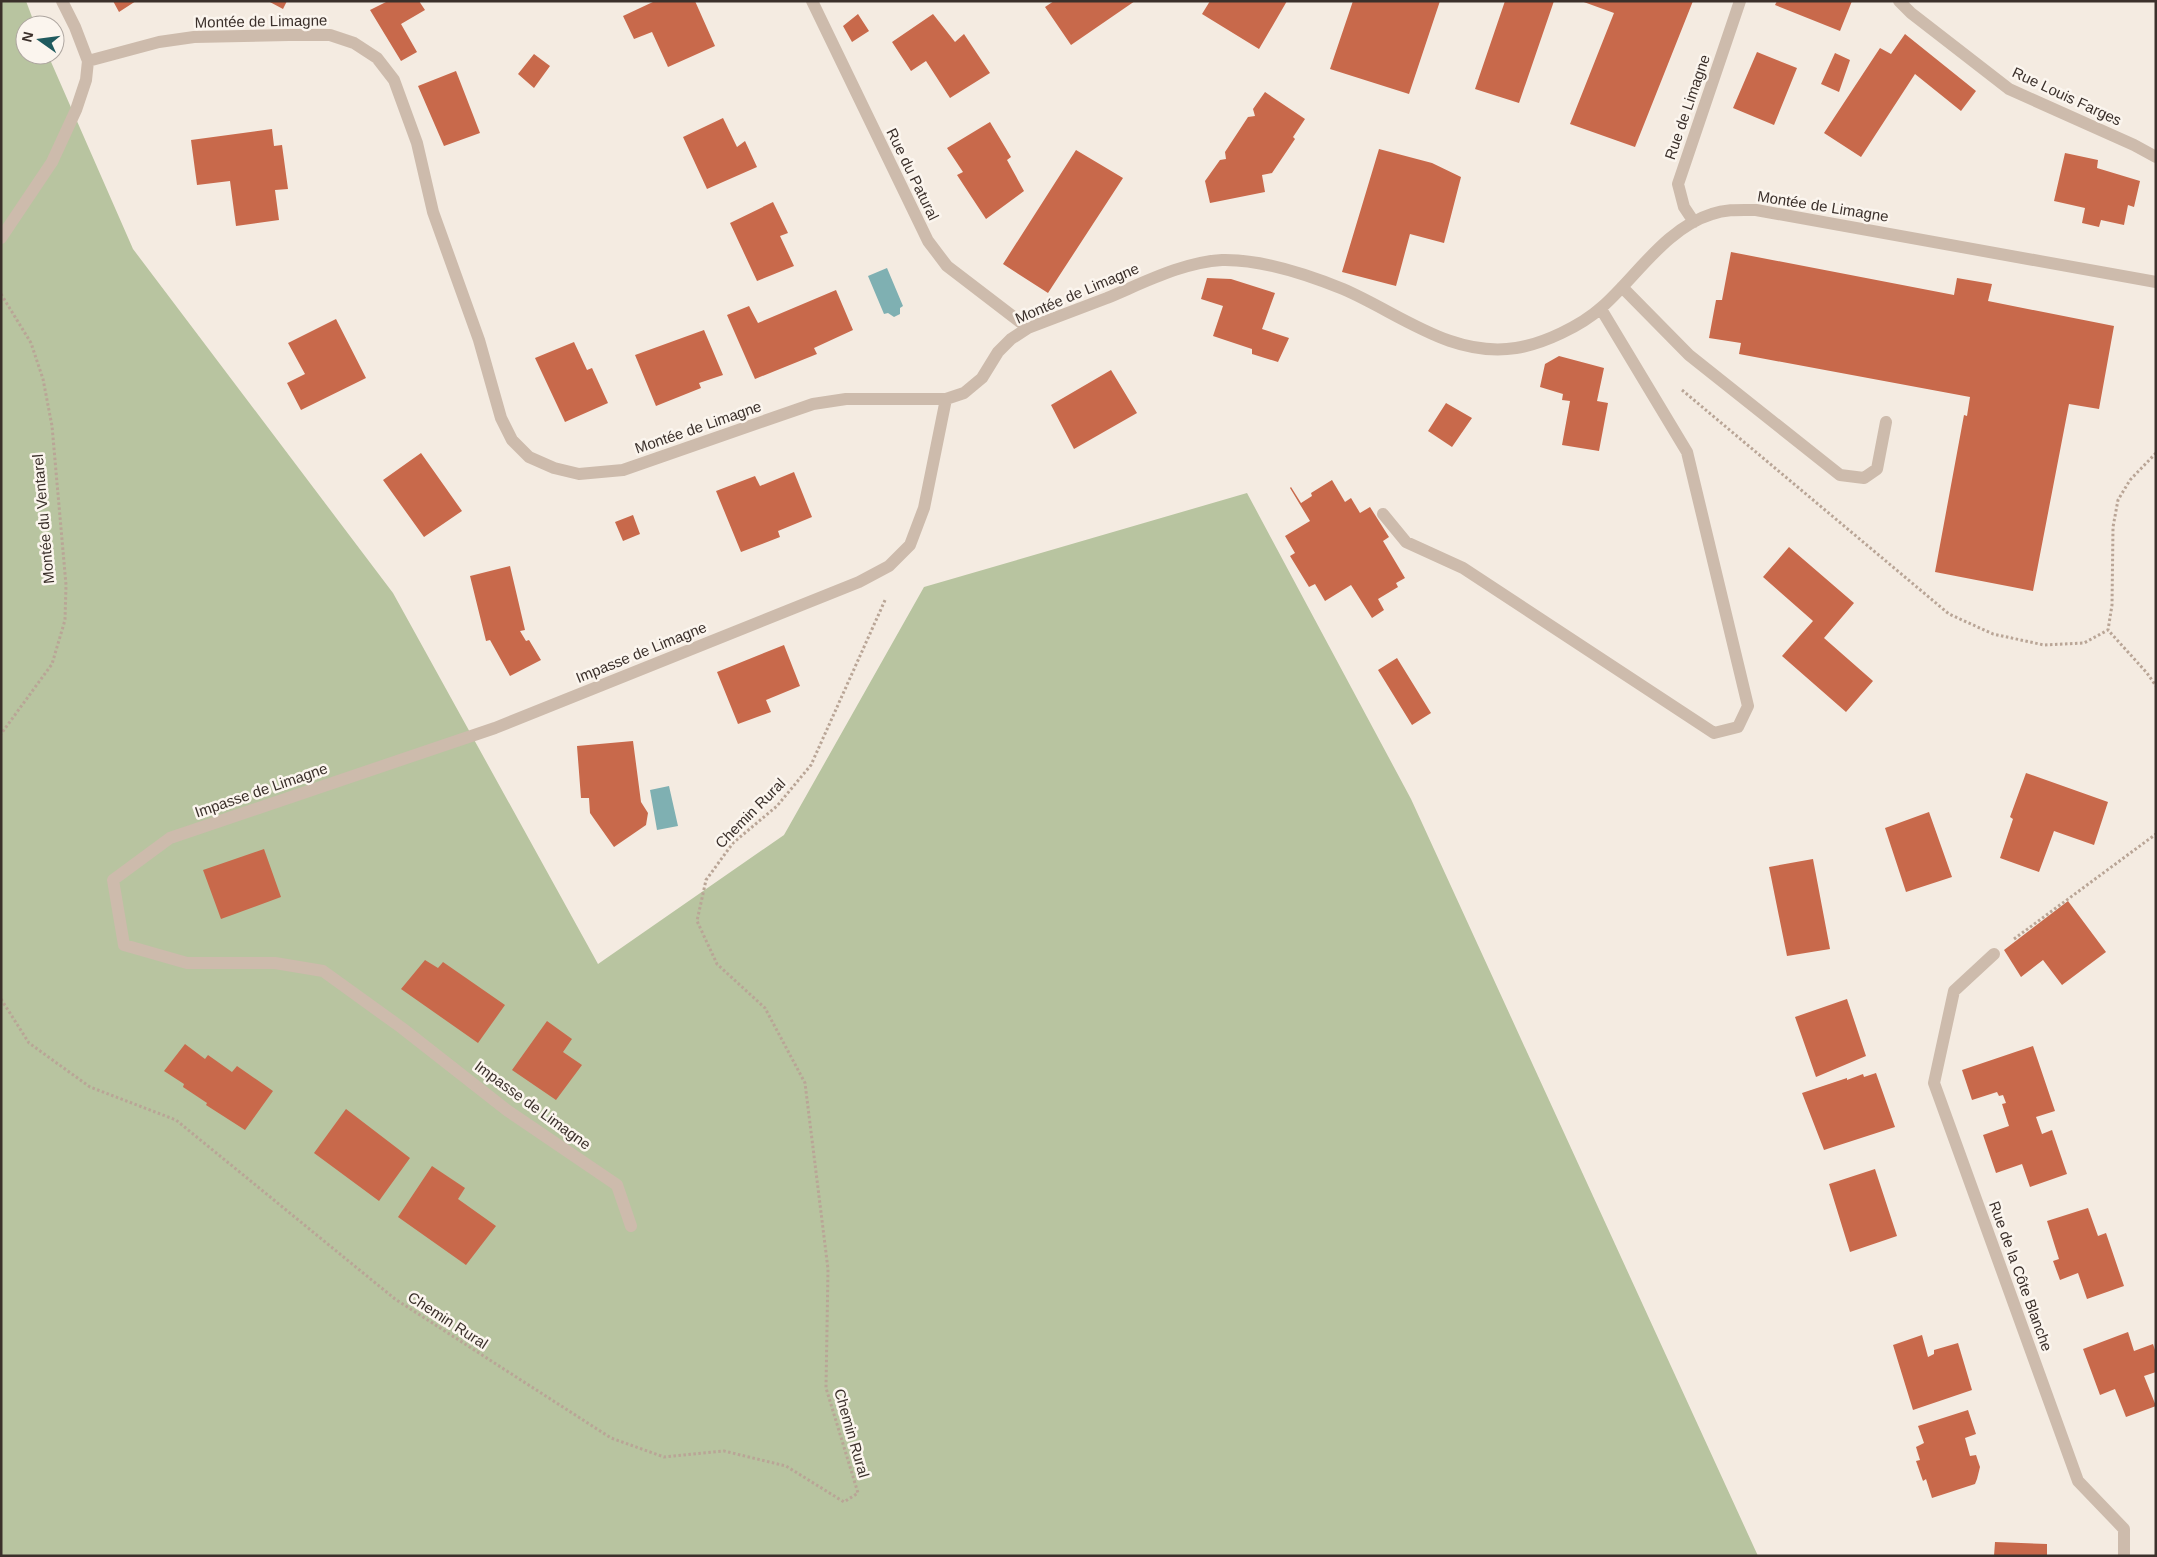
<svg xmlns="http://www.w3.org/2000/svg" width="2157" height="1557" viewBox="0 0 2157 1557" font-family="Arial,sans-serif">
<rect width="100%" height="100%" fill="#f4ebe1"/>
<path fill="#b8c4a0" d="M1,1H26L35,25H25V55H48L133,249L393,593L598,964L784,835L924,587L1247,493L1411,799L1758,1556H1Z"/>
<path fill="#7fb0b2" d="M887,268L903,306L900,308V314L894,317L888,313L884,314L868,276Z
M669,786L678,826L657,830L650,790Z"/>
<path fill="#c8694b" d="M113,1H136L119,12Z
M268,1H287L283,9Z
M388,1H419L425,10L401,24L417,52L401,61L370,10Z
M655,1H695L715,46L668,67L652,32L634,39L623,16Z
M1054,1H1135L1071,45L1045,7Z
M1210,1H1287L1259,49L1202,14Z
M1353,1H1440L1409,94L1330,69Z
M1505,1H1554L1519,103L1475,89Z
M1581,1H1693L1635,147L1570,124L1614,13Z
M1777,1H1852L1840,31L1775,5Z
M858,14L869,31L852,42L843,26Z
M933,14L955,42L964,34L990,73L950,98L926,61L911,71L892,42Z
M1905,34L1976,91L1961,111L1915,74L1861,157L1824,133L1880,48L1891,54Z
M1757,52L1797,68L1774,125L1733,108Z
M1835,53L1850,60L1839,92L1821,84Z
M534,54L550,66L534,88L518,74Z
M456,71L480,133L444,146L418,86Z
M1265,92L1305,119L1293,137L1295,139L1272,173L1262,175L1265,192L1210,203L1205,181L1220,160L1226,159L1225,152L1248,117L1255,116L1253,109Z
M723,118L737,147L745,141L757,167L707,189L683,137Z
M990,122L1011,157L1007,160L1024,191L986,219L957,175L963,172L947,148Z
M272,129L274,146L282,145L288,189L275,190L279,220L236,226L230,181L197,185L191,140Z
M1379,149L1432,163L1461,177L1444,243L1410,234L1396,286L1342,272Z
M1076,150L1123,178L1048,293L1003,264Z
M2065,153L2098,160L2097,168L2140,181L2134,207L2128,205L2124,225L2101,220L2099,227L2082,223L2085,208L2054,201Z
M773,202L788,233L780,236L794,266L757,281L730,223Z
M1731,252L1954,295L1957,278L1992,284L1988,301L2114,326L2099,409L2069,404L2033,591L1935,572L1964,415L1967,416L1970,397L1739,354L1741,343L1709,338L1716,300H1722Z
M1207,278L1231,279L1275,293L1262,329L1289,338L1278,362L1252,354V349L1213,336L1223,306L1201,299Z
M836,290L853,330L814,348L817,354L755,379L727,315L749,306L758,323Z
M336,319L366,378L301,410L287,383L305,374L288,343Z
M704,330L723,375L699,383L701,388L656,406L635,355Z
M574,342L587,370L592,368L608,403L565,422L535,358Z
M1559,356L1604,368L1597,401L1608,403L1599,451L1562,445L1570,401L1562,400L1563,394L1540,387L1545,364Z
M1111,370L1137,413L1074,449L1051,405Z
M1446,403L1472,418L1452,447L1428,431Z
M421,453L462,511L424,537L383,480Z
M794,472L812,517L778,531L780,537L741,552L716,491L755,476L760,486Z
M1332,480L1345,502L1351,498L1360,513L1370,507L1389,537L1383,541L1405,578L1396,583L1398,587L1378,599L1384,610L1372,618L1351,585L1325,601L1315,584L1309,587L1290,556L1295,553L1285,536L1310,521L1290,488L1291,487L1301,503L1312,496L1311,493Z
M633,515L640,534L623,541L615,522Z
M1789,547L1854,603L1824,638L1873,681L1846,712L1782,656L1813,621L1763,577Z
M510,566L525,630L520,631L526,641L529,640L541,660L510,676L490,640L486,641L470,576Z
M784,645L800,686L766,700L771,712L738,724L717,672Z
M1397,658L1431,713L1412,725L1378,670Z
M633,741L641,802L648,813L646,825L614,847L590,813L589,798H581L577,746Z
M2026,773L2108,802L2094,845L2054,831L2039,872L2000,858L2013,819L2010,817Z
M1929,812L1952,877L1906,892L1885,828Z
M264,849L281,897L221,919L203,870Z
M1813,859L1830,949L1787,956L1769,867Z
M2068,901L2106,952L2062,985L2043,960L2021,977L2004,950Z
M425,960L438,968L443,962L505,1005L478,1043L401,989Z
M1847,999L1866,1056L1816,1077L1795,1017Z
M547,1021L572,1039L563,1052L582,1065L556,1100L512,1070Z
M185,1044L205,1059L208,1055L232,1072L237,1066L273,1091L245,1130L206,1105L207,1103L183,1087L184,1084L164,1071Z
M2033,1046L2055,1111L2036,1117L2042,1134L2052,1130L2067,1174L2030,1187L2022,1164L1996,1173L1983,1135L2009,1126L2002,1104L2006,1103L2003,1095L1999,1096L1997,1092L1972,1100L1962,1070Z
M1876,1073L1895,1127L1824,1150L1802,1093L1847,1078V1080L1863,1074L1864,1077Z
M346,1109L410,1158L379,1201L314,1153Z
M432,1166L465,1188L458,1199L496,1226L466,1265L398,1217Z
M1875,1169L1897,1236L1850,1252L1829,1184Z
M2088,1208L2098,1236L2106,1233L2124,1286L2087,1299L2078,1273L2060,1280L2053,1261L2059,1259L2047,1221Z
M2128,1332L2134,1351L2153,1344L2156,1353V1372L2144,1376L2156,1406L2126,1417L2115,1389L2100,1395L2083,1349Z
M1922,1335L1928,1357L1934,1354V1350L1958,1343L1972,1390L1913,1410L1893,1345Z
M1968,1410L1976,1434L1965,1438L1970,1456L1976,1455L1980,1467L1977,1479L1975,1484L1932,1498L1926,1479L1923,1481L1916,1461L1920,1460L1916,1447L1924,1443L1918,1426Z
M1995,1542L2047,1544V1556H1994Z"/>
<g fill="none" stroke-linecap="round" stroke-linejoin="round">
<path stroke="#b9a596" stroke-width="3" stroke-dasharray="2.5 2.5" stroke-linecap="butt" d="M1,294L31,343L43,379L52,426L66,585L65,620L52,664L1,734
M1682,390L1949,614L1993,634L2044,645L2084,643L2108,630
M2156,453L2130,480L2118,500L2113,527L2112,605L2108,630L2147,673L2156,686
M2014,939L2156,834
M1,999L29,1043L90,1087L176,1120L395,1299L611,1438L664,1457L724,1451L786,1466L844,1502L858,1493L826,1388L828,1269L805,1083L765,1008L717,964L697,921L706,880L733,843L777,806L811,765L886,598"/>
<path stroke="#cdbbac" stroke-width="12" d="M812,1L928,241L947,266L1028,328
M1899,1L1911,13L2009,89L2134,145L2156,157
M88,61L159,42L194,37L289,35H330L354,43L377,58L394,80L417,143L433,212L479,340L501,418L512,440L529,457L554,468L579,474L623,470L813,404L846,399H946L964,393L982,378L998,352L1011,339L1028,328C1055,318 1081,308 1107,298C1143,283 1183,262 1222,260C1262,259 1306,274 1343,289C1399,313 1451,358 1516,348C1543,344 1581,326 1602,307C1636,277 1666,228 1712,214C1726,209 1741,210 1756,210L2156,282
M1694,222L1684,207L1678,184L1740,1
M1,238L52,162L76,110L86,80L88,61L75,27L62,1
M1622,287L1689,355L1840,475L1864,478L1877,469L1886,422
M1383,514L1406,542L1463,568L1714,733L1738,727L1748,706L1687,452L1601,309
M1994,954L1954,991L1934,1083L2078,1481L2124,1529V1556
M631,1226L617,1185L508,1111L402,1028L323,971L275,963H187L124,945L113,880L170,838L495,728L859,582L889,566L910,545L924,508L946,399"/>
</g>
<g text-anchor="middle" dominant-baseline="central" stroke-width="5" stroke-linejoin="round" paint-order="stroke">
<g font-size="15" fill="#3b302b" stroke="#fbf5ee">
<text transform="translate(261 21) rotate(-1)">Montée de Limagne</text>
<text transform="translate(2067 96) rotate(25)">Rue Louis Farges</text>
<text transform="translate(1687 107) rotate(-71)">Rue de Limagne</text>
<text transform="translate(913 174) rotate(64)">Rue du Patural</text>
<text transform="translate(1823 206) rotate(9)">Montée de Limagne</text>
<text transform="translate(1077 293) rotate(-23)">Montée de Limagne</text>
<text transform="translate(698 427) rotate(-19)">Montée de Limagne</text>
<text transform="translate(43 519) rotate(-95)">Montée du Ventarel</text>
<text transform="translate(641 652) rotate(-22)">Impasse de Limagne</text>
<text transform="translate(261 790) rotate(-19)">Impasse de Limagne</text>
<text transform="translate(750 813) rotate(-45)">Chemin Rural</text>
<text transform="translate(533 1105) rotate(36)">Impasse de Limagne</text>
<text transform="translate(2021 1276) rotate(70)">Rue de la Côte Blanche</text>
<text transform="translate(448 1320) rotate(33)">Chemin Rural</text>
<text transform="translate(852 1433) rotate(74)">Chemin Rural</text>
</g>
</g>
<rect width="2157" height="1557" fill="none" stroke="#3b302b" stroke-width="5"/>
<g transform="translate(40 40) rotate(284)"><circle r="24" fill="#fbf5ee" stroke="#aea6a0"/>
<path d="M0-4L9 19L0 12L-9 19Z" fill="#1f5a5e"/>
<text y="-8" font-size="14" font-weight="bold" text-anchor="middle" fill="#3b302b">N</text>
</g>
</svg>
